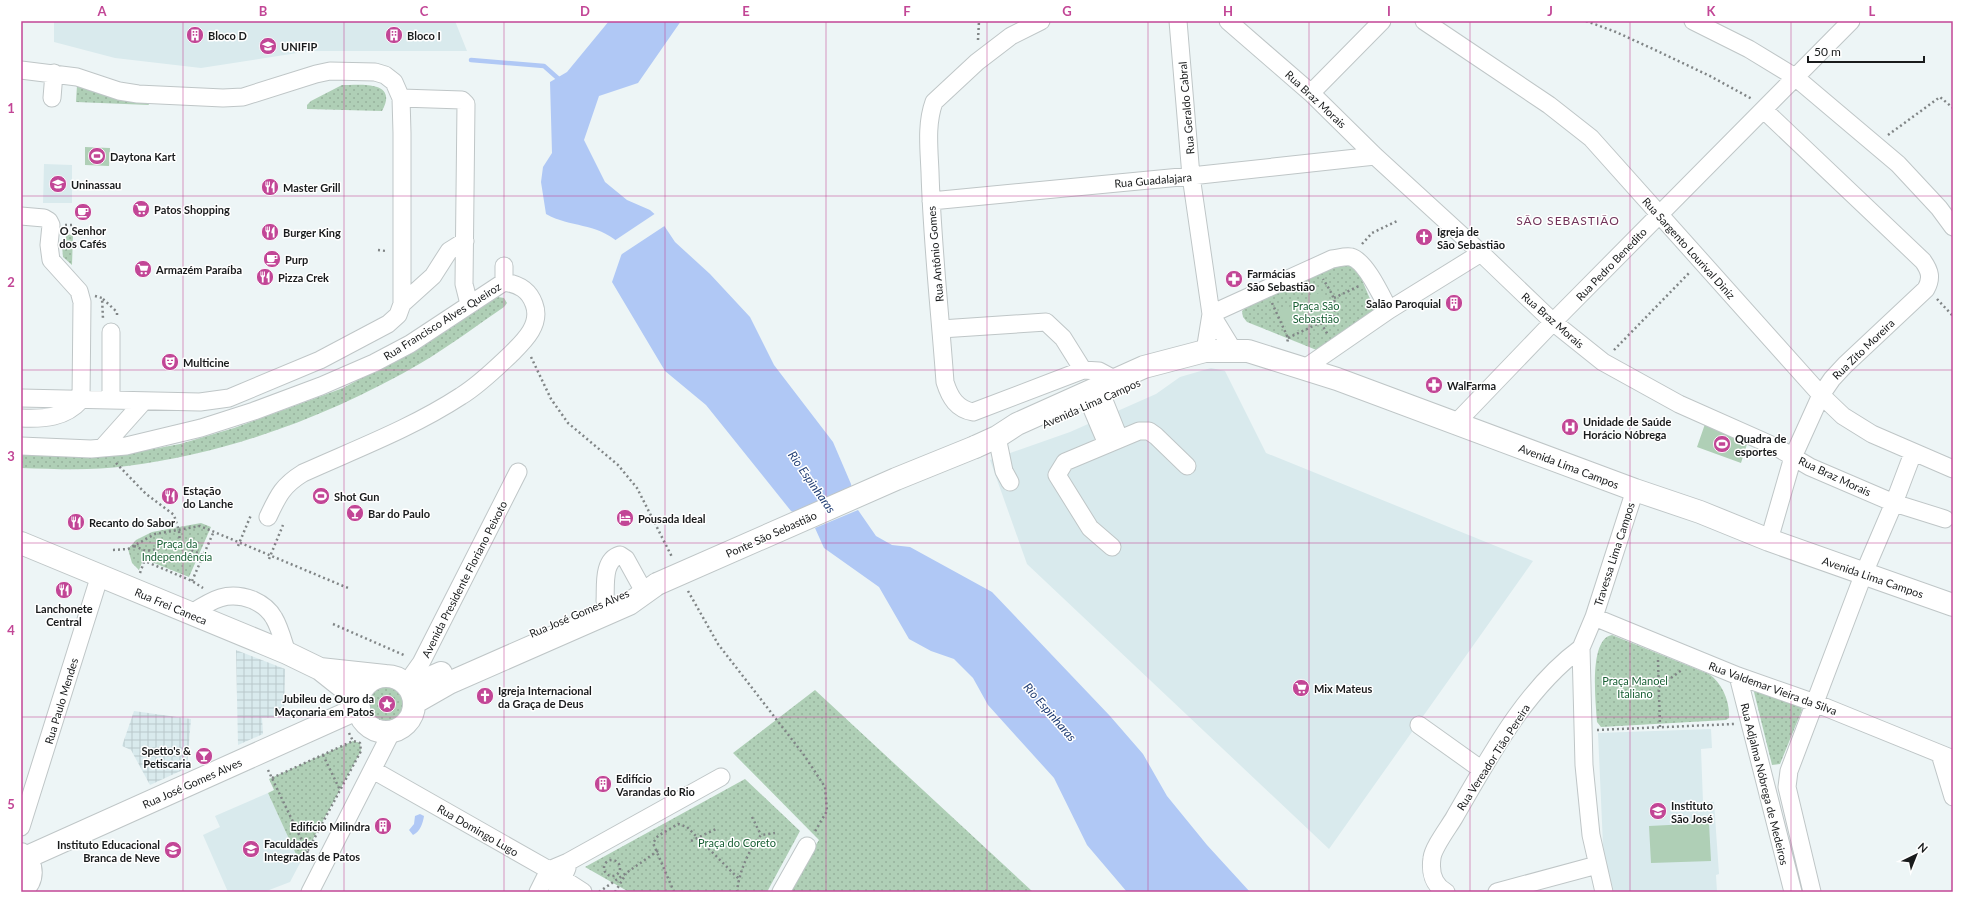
<svg xmlns="http://www.w3.org/2000/svg" width="1974" height="913" viewBox="0 0 1974 913" font-family="Lato,sans-serif">
<defs>
<pattern id="industrial-grid" width="8" height="8" patternUnits="userSpaceOnUse"><rect width="8" height="8" fill="#d9eaed"/><path d="M0 4h8M4 0v8" fill="none" stroke="#bac8cb"/></pattern>
<pattern id="grass-dots" width="8" height="8" patternUnits="userSpaceOnUse"><rect width="8" height="8" fill="#afcfb6"/><path d="M2 2h.1M6 6h.1" fill="none" stroke="#96b19c" stroke-width="1.8" stroke-linecap="round"/></pattern>
</defs>
<rect width="100%" height="100%" fill="#edf5f6"/>
<path fill="#d9eaed" d="M54,21H455L467,51H310L201,68L115,58L54,42Z
M44,164L72,165V203H43Z
M1211,368L1225,371L1266,453L1533,561L1329,849L1027,564L990,460L1070,432L1156,394L1180,377Z
M1711,729L1712,748L1701,749L1703,802H1714L1719,874L1716,875L1717,892H1614L1606,865L1603,845L1598,733Z
M268,793L300,863L290,882L264,892H228L203,835L220,827L215,816Z"/>
<path fill="url(#industrial-grid)" d="M236,650L285,669L284,717L262,718L263,734L238,745Z
M134,711L191,719L187,768L150,785L131,750L122,746Z"/>
<path fill="url(#grass-dots)" d="M77,85L148,103L149,105L76,102Z
M342,85C360,85 399,80 382,111L307,109V105L311,101Z
M73,234L72,265L63,257L62,246L67,235Z
M1345,261L1355,263L1375,311L1319,351L1247,322L1243,317L1242,311L1247,306Z
M498,297L504,298L507,303L504,307C477,325 450,346 421,363C332,415 230,453 127,466C92,471 56,469 21,468V451L126,454L180,444L234,428L343,388L384,366Z
M201,523L211,527L189,577L149,561L143,560L139,570L132,563L128,549L136,540L152,532Z
M1612,635L1709,674C1722,683 1730,701 1729,718L1726,720L1601,727L1597,722C1596,704 1588,639 1612,635Z
M367 704a20 20 0 1 1 40 0a20 20 0 1 1-40 0Z
M1759,688L1799,703L1802,710L1780,764L1772,765L1754,692Z
M815,690L1033,892H785L819,840L733,753Z
M353,741L360,743L361,751L300,863L268,793L274,790L269,779Z
M745,779L800,831L767,892H629L585,867Z"/>
<path fill="#afcfb6" d="M85,147L110,148L109,166L85,165Z
M1321,292L1331,315L1289,334L1279,312Z
M1705,424L1748,441L1741,463L1697,447Z
M1709,823L1711,861L1651,863L1649,826Z"/>
<path fill="#b0c8f5" d="M609,21H681L638,83L599,96L584,140L605,182L627,200L650,210L659,218L619,243C595,222 571,228 546,214L541,182L543,167L552,153L550,82L567,72Z
M663,224L675,242L710,274L750,317L774,365L833,442L851,484L853,497L805,518L791,511L706,405L665,371L612,282L623,250Z
M858,510L876,536L892,545L910,547L992,592L1110,716L1143,754L1167,796L1207,845L1250,892H1127L1087,845L1054,778L988,705L973,678L954,659L931,651L909,639L879,587L824,548L815,528Z
M420,814L424,816C423,823 420,832 413,835L409,830L414,824L415,816Z"/>
<path fill="#edf5f6" d="M656,213L666,225L619,256L621,245L614,241Z"/>
<g fill="none" stroke-linecap="round" stroke-linejoin="round">
<path stroke="#b0c8f5" stroke-width="4.5" d="M471,60L544,66L561,81"/>
<defs>
<path id="minor" d="M1041,21L1011,36L977,62L934,102C926,124 929,148 930,172C932,242 940,312 945,382C950,398 957,409 973,412L1083,370L1099,371L1114,379
M1178,21L1191,176L1211,314L1205,351
M1228,21L1311,93L1375,156L1481,253L1553,322L1603,362L1679,404L1778,448L1810,467L1894,503L1945,519
M1424,21L1549,105L1591,138L1821,395L1843,416L1872,434L1953,469
M1693,21L1749,49L1795,77L1898,164L1939,208L1953,227
M21,70L77,77L119,91L138,94L223,98L243,97L316,74L330,71L375,72L385,75L394,82L401,98L402,133V304L398,315L388,324L320,360L229,398L200,402L21,398
M1311,93L1382,21
M52,98L54,73
M401,98L462,100L466,104L464,284L469,304
M1764,110L1923,261C1930,271 1932,278 1926,289L1845,365L1832,379L1821,395L1793,457L1769,540
M931,201L1191,176L1375,156
M21,216L44,218L49,221L51,225L49,245L51,260L79,291L82,302L81,400C65,418 44,419 21,418
M504,266V282
M402,304L433,276L449,251L465,241
M1211,314L1332,259C1339,258 1345,256 1351,257C1366,261 1382,297 1389,310
M1211,314L1233,350
M941,329L1046,322L1063,338L1083,370
M1305,368L1389,310L1481,253
M1103,398L1119,438
M111,400V332
M1090,404L1107,444
M1456,423L1553,322L1851,21
M997,437L1004,471L1010,482
M21,446L91,449L126,446L201,428L254,411L321,386L374,363L410,344L504,282C519,284 529,290 534,304C542,325 523,342 510,355C494,370 479,385 461,396C412,428 356,449 303,473C282,486 278,496 268,517
M102,448L144,401
M1112,547L1090,528L1057,475L1065,462L1139,431H1149L1156,436L1187,466
M605,601C606,587 602,560 620,555L626,559L642,588
M190,614C212,600 227,590 253,600C262,604 269,609 274,618C280,628 283,641 287,653
M1594,617L1738,676L1815,703L1953,759
M1738,676L1793,892
M406,684L421,663L518,472
M1419,725L1482,770
M1940,754L1953,797
M373,770L549,870L583,892
M21,827L100,575
M310,892L392,731
M538,892L549,870L568,862L721,777
M557,892L567,868
M781,892L807,846
M1446,892C1433,885 1430,872 1432,858C1433,848 1448,828 1454,818C1489,758 1524,690 1581,648
M1497,892L1597,865
M1604,892L1591,835L1584,765L1581,648L1594,617L1635,490
M1812,892L1787,787L1789,771L1864,573L1894,503L1913,453"/>
<path id="major" d="M975,447L997,437L1017,424L1144,367L1205,351H1248L1337,379L1635,490L1700,512L1769,540L1953,605
M21,543L287,653L320,669L359,700
M320,669L385,676
M358 704a28 28 0 1 1 56 0a28 28 0 1 1-56 0Z
M409,687L441,673
M414,703L449,683L629,604L657,584
M21,854C34,865 34,880 21,891
M25,858L359,708"/>
</defs>
<use href="#minor" stroke="#bfc6c7" stroke-width="19"/>
<use href="#major" stroke="#bfc6c7" stroke-width="24"/>
<path stroke="#808586" stroke-width="2.5" stroke-dasharray="2 3" stroke-linecap="butt" d="M1586,21L1616,32L1653,49L1710,76L1752,99
M978,40L979,21
M1888,135L1940,97L1953,108
M65,225H73
M1362,244L1372,233L1397,221
M378,250L386,251
M95,296L102,298L103,319
M1334,298L1359,286
M103,299L117,312V318
M1937,299L1953,316
M1272,303L1288,338L1287,344
M1321,323L1328,335
M1288,338L1334,316C1338,301 1331,292 1323,279
M1614,350L1690,272
M531,357L551,399L568,423L618,465L637,488L672,557
M116,463L146,494L174,515L179,531L180,545
M134,546L146,551L180,545L207,557
M238,546L251,515
M113,550L128,549L155,534L200,526L348,588
M269,559L283,525
M140,573L144,562H147L192,581L203,588
M192,581L214,531
M688,591L718,644L804,755L825,787L827,811L814,833
M333,624L406,656
M1658,660L1660,727
M1659,687L1683,669
M370,723L380,720
M1597,730L1734,724
M349,733L353,741
M323,755L340,790
M268,770L308,853
M272,778L353,741L360,743L361,751L307,852
M752,817L761,835
M691,841L718,828
M604 868a8 8 0 1 1 16 0a8 8 0 1 1-16 0Z
M599,892L659,850
M615,892L626,874
M674,892L653,843L658,836L678,824L687,827L739,879
M737,892C739,872 748,851 761,835L775,833"/>
<use href="#minor" stroke="#fff" stroke-width="17"/>
<use href="#major" stroke="#fff" stroke-width="22"/>
<defs>
<path id="major-bridge" d="M657,584L896,479L975,447"/>
</defs>
<use href="#major-bridge" stroke="#bfc6c7" stroke-width="24" stroke-linecap="butt"/>
<use href="#major-bridge" stroke="#fff" stroke-width="22"/>
</g>
<path fill="none" stroke="#c24696" stroke-width="1" stroke-opacity="0.55" d="M183,21V892M344,21V892M504,21V892M665,21V892M826,21V892M987,21V892M1148,21V892M1309,21V892M1470,21V892M1630,21V892M1791,21V892M21,196H1953M21,370H1953M21,543H1953M21,717H1953"/>
<defs>
<symbol id="building-disc" viewBox="-11 -11 22 22"><circle r="9.5" fill="#c24696" stroke="#fff"/><path d="M-4-6H4V6H1V3H-1V6H-4ZM-2.5-4.3h1.7v1.8h-1.7ZM.8-4.3h1.7v1.8H.8ZM-2.5-1h1.7V.8h-1.7ZM.8-1h1.7V.8H.8Z" fill="#fff"/></symbol>
<symbol id="university-disc" viewBox="-11 -11 22 22"><circle r="9.5" fill="#c24696" stroke="#fff"/><path d="M0-5L7-2L0 1L-7-2ZM-4 1L0 2.5L4 1V4Q0 6-4 4Z" fill="#fff"/></symbol>
<symbol id="stadium-disc" viewBox="-11 -11 22 22"><circle r="9.5" fill="#c24696" stroke="#fff"/><path d="M0-5a6.5 5 0 1 0 0 10a6.5 5 0 1 0 0-10ZM-3.5-1.8h7v3.6h-7Z" fill="#fff"/></symbol>
<symbol id="restaurant-disc" viewBox="-11 -11 22 22"><circle r="9.5" fill="#c24696" stroke="#fff"/><path d="M-5-6h1v4h1v-4h1v4h1v-4h1v5L-1.5 .5V6h-2V.5L-5-1ZM5-6V6H3V1.5H1.5Q1.5-4 5-6Z" fill="#fff"/></symbol>
<symbol id="supermarket-disc" viewBox="-11 -11 22 22"><circle r="9.5" fill="#c24696" stroke="#fff"/><path d="M-6-5.5h2.5l.6 2H6L4.5 2H-2.5L-4.4-4H-6ZM-1.5 3.2a1.3 1.3 0 1 0 .1 0ZM3 3.2a1.3 1.3 0 1 0 .1 0Z" fill="#fff"/></symbol>
<symbol id="cafe-disc" viewBox="-11 -11 22 22"><circle r="9.5" fill="#c24696" stroke="#fff"/><path d="M-5.5-4.5H6V0H3Q3 3.5 0 3.5H-2.5Q-5.5 3.5-5.5 0ZM3-3.2v2h1.7v-2ZM-6 4.5H4V6H-6Z" fill="#fff"/></symbol>
<symbol id="church-disc" viewBox="-11 -11 22 22"><circle r="9.5" fill="#c24696" stroke="#fff"/><path d="M-1.2-6h2.4v3.5h3.3v2.4h-3.3V6h-2.4V-.1h-3.3v-2.4h3.3Z" fill="#fff"/></symbol>
<symbol id="pharmacy-disc" viewBox="-11 -11 22 22"><circle r="9.5" fill="#c24696" stroke="#fff"/><path d="M-2-6h4v4h4v4h-4v4h-4v-4h-4v-4h4Z" fill="#fff"/></symbol>
<symbol id="theatre-disc" viewBox="-11 -11 22 22"><circle r="9.5" fill="#c24696" stroke="#fff"/><path d="M-5-5.5Q0-4 5-5.5V0Q5 5 0 6Q-5 5-5 0ZM-3.3-2.5H-1v1.5H-3.3ZM1-2.5H3.3v1.5H1ZM-2.8 1Q0 5.5 2.8 1Z" fill="#fff"/></symbol>
<symbol id="hospital-disc" viewBox="-11 -11 22 22"><circle r="9.5" fill="#c24696" stroke="#fff"/><path d="M-5-5h3v3.5h4V-5h3V5h-3V1.5h-4V5h-3Z" fill="#fff"/></symbol>
<symbol id="bar-disc" viewBox="-11 -11 22 22"><circle r="9.5" fill="#c24696" stroke="#fff"/><path d="M-6-5H6L.8 .8V4.5H3.5V6h-7V4.5H-.8V.8Z" fill="#fff"/></symbol>
<symbol id="hotel-disc" viewBox="-11 -11 22 22"><circle r="9.5" fill="#c24696" stroke="#fff"/><path d="M-6-4.5h1.5V1H6V5H4.5V3h-9V5H-6ZM-4 0a1.8 1.8 0 1 1 3.6 0ZM.5 0V-2.5h3Q6-2.5 6 0Z" fill="#fff"/></symbol>
<symbol id="sight-disc" viewBox="-11 -11 22 22"><circle r="9.5" fill="#c24696" stroke="#fff"/><path d="M0-6L1.8-2.2L6-1.7L2.9 1.2L3.7 5.4L0 3.3L-3.7 5.4L-2.9 1.2L-6-1.7L-1.8-2.2Z" fill="#fff"/></symbol>
<symbol id="school-disc" viewBox="-11 -11 22 22"><circle r="9.5" fill="#c24696" stroke="#fff"/><path d="M0-5L7-2L0 1L-7-2ZM-4 1L0 2.5L4 1V4Q0 6-4 4Z" fill="#fff"/></symbol>
</defs>
<g fill-rule="evenodd">
<use href="#building-disc" x="185" y="25" width="20" height="20"/>
<use href="#building-disc" x="384" y="25" width="20" height="20"/>
<use href="#university-disc" x="258" y="36" width="20" height="20"/>
<use href="#stadium-disc" x="87" y="146" width="20" height="20"/>
<use href="#university-disc" x="48" y="174" width="20" height="20"/>
<use href="#restaurant-disc" x="260" y="177" width="20" height="20"/>
<use href="#supermarket-disc" x="131" y="199" width="20" height="20"/>
<use href="#cafe-disc" x="73" y="202" width="20" height="20"/>
<use href="#restaurant-disc" x="260" y="222" width="20" height="20"/>
<use href="#church-disc" x="1414" y="227" width="20" height="20"/>
<use href="#cafe-disc" x="262" y="249" width="20" height="20"/>
<use href="#supermarket-disc" x="133" y="259" width="20" height="20"/>
<use href="#restaurant-disc" x="255" y="267" width="20" height="20"/>
<use href="#pharmacy-disc" x="1224" y="269" width="20" height="20"/>
<use href="#building-disc" x="1444" y="293" width="20" height="20"/>
<use href="#theatre-disc" x="160" y="352" width="20" height="20"/>
<use href="#pharmacy-disc" x="1424" y="375" width="20" height="20"/>
<use href="#hospital-disc" x="1560" y="417" width="20" height="20"/>
<use href="#stadium-disc" x="1712" y="434" width="20" height="20"/>
<use href="#restaurant-disc" x="160" y="486" width="20" height="20"/>
<use href="#stadium-disc" x="311" y="486" width="20" height="20"/>
<use href="#bar-disc" x="345" y="503" width="20" height="20"/>
<use href="#hotel-disc" x="615" y="508" width="20" height="20"/>
<use href="#restaurant-disc" x="66" y="512" width="20" height="20"/>
<use href="#restaurant-disc" x="54" y="580" width="20" height="20"/>
<use href="#supermarket-disc" x="1291" y="678" width="20" height="20"/>
<use href="#church-disc" x="475" y="686" width="20" height="20"/>
<use href="#sight-disc" x="377" y="694" width="20" height="20"/>
<use href="#bar-disc" x="194" y="746" width="20" height="20"/>
<use href="#building-disc" x="593" y="774" width="20" height="20"/>
<use href="#school-disc" x="1648" y="801" width="20" height="20"/>
<use href="#building-disc" x="373" y="816" width="20" height="20"/>
<use href="#university-disc" x="241" y="839" width="20" height="20"/>
<use href="#school-disc" x="163" y="840" width="20" height="20"/>
</g>
<g text-anchor="middle" dominant-baseline="central" stroke-width="3" stroke-linejoin="round" paint-order="stroke">
<g font-size="11" font-weight="bold" fill="#191b1c" stroke="#fff" text-anchor="start">
<text x="208" y="35">Bloco D</text>
<text x="407" y="35">Bloco I</text>
<text x="281" y="46">UNIFIP</text>
<text x="110" y="156">Daytona Kart</text>
<text x="71" y="184">Uninassau</text>
<text x="283" y="187">Master Grill</text>
<text x="154" y="209">Patos Shopping</text>
<text x="83" y="230" text-anchor="middle">O Senhor<tspan x="83" dy="13">dos Cafés</tspan></text>
<text x="1437" y="231">Igreja de<tspan x="1437" dy="13">São Sebastião</tspan></text>
<text x="283" y="232">Burger King</text>
<text x="285" y="259">Purp</text>
<text x="156" y="269">Armazém Paraíba</text>
<text x="1247" y="273">Farmácias<tspan x="1247" dy="13">São Sebastião</tspan></text>
<text x="278" y="277">Pizza Crek</text>
<text x="1441" y="303" text-anchor="end">Salão Paroquial</text>
<text x="183" y="362">Multicine</text>
<text x="1447" y="385">WalFarma</text>
<text x="1583" y="421">Unidade de Saúde<tspan x="1583" dy="13">Horácio Nóbrega</tspan></text>
<text x="1735" y="438">Quadra de<tspan x="1735" dy="13">esportes</tspan></text>
<text x="183" y="490">Estação<tspan x="183" dy="13">do Lanche</tspan></text>
<text x="334" y="496">Shot Gun</text>
<text x="368" y="513">Bar do Paulo</text>
<text x="638" y="518">Pousada Ideal</text>
<text x="89" y="522">Recanto do Sabor</text>
<text x="64" y="608" text-anchor="middle">Lanchonete<tspan x="64" dy="13">Central</tspan></text>
<text x="1314" y="688">Mix Mateus</text>
<text x="498" y="690">Igreja Internacional<tspan x="498" dy="13">da Graça de Deus</tspan></text>
<text x="374" y="698" text-anchor="end">Jubileu de Ouro da<tspan x="374" dy="13">Maçonaria em Patos</tspan></text>
<text x="191" y="750" text-anchor="end">Spetto's &amp;<tspan x="191" dy="13">Petiscaria</tspan></text>
<text x="616" y="778">Edifício<tspan x="616" dy="13">Varandas do Rio</tspan></text>
<text x="1671" y="805">Instituto<tspan x="1671" dy="13">São José</tspan></text>
<text x="370" y="826" text-anchor="end">Edifício Milindra</text>
<text x="264" y="843">Faculdades<tspan x="264" dy="13">Integradas de Patos</tspan></text>
<text x="160" y="844" text-anchor="end">Instituto Educacional<tspan x="160" dy="13">Branca de Neve</tspan></text>
</g>
<g font-size="11" fill="#191b1c" stroke="#fff">
<text transform="translate(1316 99) rotate(43)">Rua Braz Morais</text>
<text transform="translate(1186 108) rotate(-95)">Rua Geraldo Cabral</text>
<text transform="translate(1153 180) rotate(-5)">Rua Guadalajara</text>
<text transform="translate(1689 248) rotate(48)">Rua Sargento Lourival Diniz</text>
<text transform="translate(935 254) rotate(-95)">Rua Antônio Gomes</text>
<text transform="translate(1611 264) rotate(-46)">Rua Pedro Benedito</text>
<text transform="translate(1553 320) rotate(41)">Rua Braz Morais</text>
<text transform="translate(442 321) rotate(-32)">Rua Francisco Alves Queiroz</text>
<text transform="translate(1863 349) rotate(-44)">Rua Zito Moreira</text>
<text transform="translate(1091 403) rotate(-24)">Avenida Lima Campos</text>
<text transform="translate(1569 466) rotate(21)">Avenida Lima Campos</text>
<text transform="translate(1835 476) rotate(25)">Rua Braz Morais</text>
<text transform="translate(771 534) rotate(-24)">Ponte São Sebastião</text>
<text transform="translate(1614 554) rotate(-72)">Travessa Lima Campos</text>
<text transform="translate(1873 577) rotate(19)">Avenida Lima Campos</text>
<text transform="translate(464 579) rotate(-63)">Avenida Presidente Floriano Peixoto</text>
<text transform="translate(171 606) rotate(23)">Rua Frei Caneca</text>
<text transform="translate(579 613) rotate(-23)">Rua José Gomes Alves</text>
<text transform="translate(1773 688) rotate(20)">Rua Valdemar Vieira da Silva</text>
<text transform="translate(61 701) rotate(-73)">Rua Paulo Mendes</text>
<text transform="translate(1493 757) rotate(-57)">Rua Vereador Tião Pereira</text>
<text transform="translate(192 783) rotate(-24)">Rua José Gomes Alves</text>
<text transform="translate(1765 784) rotate(76)">Rua Adjalma Nóbrega de Medeiros</text>
<text transform="translate(478 830) rotate(30)">Rua Domingo Lugo</text>
</g>
<g font-size="11" fill="#185f34" stroke="#fff">
<text x="1316" y="305">Praça São<tspan x="1316" dy="13">Sebastião</tspan></text>
<text x="177" y="543">Praça da<tspan x="177" dy="13">Independência</tspan></text>
<text x="1635" y="680">Praça Manoel<tspan x="1635" dy="13">Italiano</tspan></text>
<text x="737" y="842">Praça do Coreto</text>
</g>
<g font-size="12" letter-spacing="1" fill="#72345a" stroke="#fff">
<text x="1568" y="220">SÃO SEBASTIÃO</text>
</g>
<g font-size="12" font-style="italic" fill="#244076" stroke="#fff">
<text transform="translate(812 482) rotate(55)">Rio Espinharas</text>
<text transform="translate(1050 712) rotate(49)">Rio Espinharas</text>
</g>
</g>
<rect width="1974" height="913" fill="none" stroke="#ffffff" stroke-width="44"/>
<g transform="translate(1916 855) rotate(43)" stroke="#ffffff" stroke-width="3" paint-order="stroke">
<path d="M0-3L7 15L0 10L-7 15Z" fill="#191b1c"/>
<text y="-6" font-size="11" font-weight="bold" text-anchor="middle" fill="#191b1c">N</text>
</g>
<path d="M1808 56v6h116v-6" fill="none" stroke="#191b1c" stroke-width="2"/>
<text x="1814" y="56" font-size="12" fill="#191b1c" stroke="#ffffff" stroke-width="3" paint-order="stroke">50 m</text>
<rect x="22" y="22" width="1930" height="869" fill="none" stroke="#c24696" stroke-width="1.5"/>
<g font-size="13" text-anchor="middle" font-weight="bold" fill="#c24696">
<text x="102" y="16">A</text>
<text x="263" y="16">B</text>
<text x="424" y="16">C</text>
<text x="585" y="16">D</text>
<text x="746" y="16">E</text>
<text x="907" y="16">F</text>
<text x="1067" y="16">G</text>
<text x="1228" y="16">H</text>
<text x="1389" y="16">I</text>
<text x="1550" y="16">J</text>
<text x="1711" y="16">K</text>
<text x="1872" y="16">L</text>
<text x="11" y="113">1</text>
<text x="11" y="287">2</text>
<text x="11" y="461">3</text>
<text x="11" y="635">4</text>
<text x="11" y="809">5</text>
</g>
</svg>
